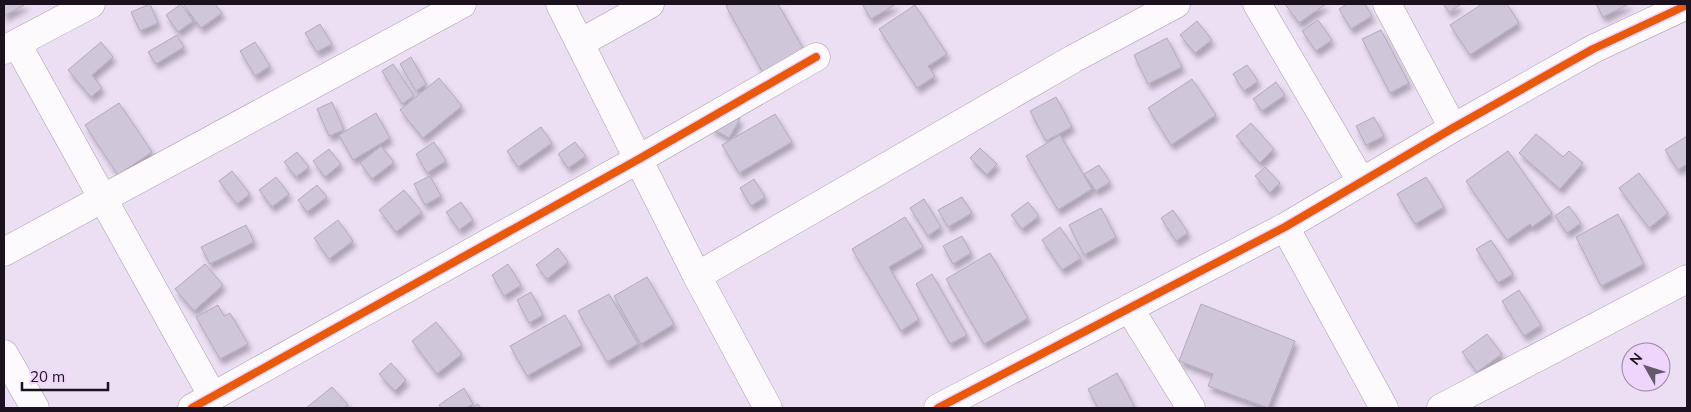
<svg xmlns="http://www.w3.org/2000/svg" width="1691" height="412" viewBox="0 0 1691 412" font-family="Mulish,sans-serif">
<defs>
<filter id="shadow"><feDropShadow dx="3" dy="5.5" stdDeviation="2.5" flood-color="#0004"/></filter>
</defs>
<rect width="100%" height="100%" fill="#ecdef3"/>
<path fill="#cfc6da" stroke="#b2aaba" filter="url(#shadow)" d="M4,4H26L4,16Z
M150,4L158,23L140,31L131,12Z
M181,4L193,21L178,32L166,15Z
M183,4H215L222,13L201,28Z
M730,4H778L809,59L768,82L726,6Z
M862,4H896L871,19Z
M1285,4H1326L1299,23Z
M1347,4H1365L1372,16L1351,29L1339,9Z
M1443,4H1459L1460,5L1449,12Z
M1482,4H1507L1519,23L1470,55L1450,25Z
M1596,4H1629L1603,17Z
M915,5L947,54L928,66L935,76L917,88L879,29Z
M1318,20L1332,40L1316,51L1302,31Z
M1197,21L1212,40L1195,53L1180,35Z
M320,24L332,44L317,52L305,33Z
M1381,30L1409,83L1390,93L1362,39Z
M177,35L184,47L156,64L148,52Z
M1167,38L1182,67L1148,84L1134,55Z
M101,42L113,57L92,75L102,88L91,97L68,70Z
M255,42L270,66L255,76L240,51Z
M411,57L426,84L416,91L400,64Z
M393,64L414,96L402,104L382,71Z
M1247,65L1258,81L1244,91L1233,74Z
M439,78L462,106L423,138L400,110Z
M1192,79L1216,115L1171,145L1148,108Z
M1276,82L1285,95L1262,111L1253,99Z
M1056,97L1072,127L1046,141L1030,111Z
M332,102L344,130L329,136L317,109Z
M119,103L152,152L118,175L85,125Z
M722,108L740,119L729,138L711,128Z
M376,113L390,138L353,160L339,135Z
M775,114L792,142L739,173L722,145Z
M1374,117L1384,136L1366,145L1356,126Z
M1251,123L1274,149L1260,163L1236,136Z
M541,127L552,143L518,167L507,151Z
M1536,134L1563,157L1569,151L1583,163L1560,189L1519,153Z
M1060,135L1092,189L1058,210L1026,156Z
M1687,136V164L1678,170L1665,150Z
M434,142L446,161L427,173L416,154Z
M575,142L586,156L568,168L558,154Z
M381,146L394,162L372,179L360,163Z
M980,148L997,164L987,175L970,158Z
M329,149L341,164L325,177L313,161Z
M1508,151L1552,213L1532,227L1530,224L1507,240L1466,181Z
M297,152L309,167L296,177L284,162Z
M1099,165L1110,182L1096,191L1084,174Z
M1265,167L1280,183L1270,193L1255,176Z
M232,171L250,194L237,204L219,181Z
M1639,173L1668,213L1649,228L1619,188Z
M430,176L441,196L425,205L414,184Z
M276,177L289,194L272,207L259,190Z
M1426,177L1444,207L1415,224L1397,194Z
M754,179L765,197L751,206L740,188Z
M317,185L327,197L307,212L298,200Z
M404,190L422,212L396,232L379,210Z
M962,197L972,213L948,227L938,210Z
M924,199L941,227L928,236L910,208Z
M461,202L473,220L459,230L446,212Z
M1028,202L1039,216L1022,229L1011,215Z
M1569,206L1581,223L1567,233L1555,216Z
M1101,208L1116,237L1084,255L1069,225Z
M1173,210L1188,233L1176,241L1161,218Z
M1618,214L1644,264L1601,286L1576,237Z
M905,217L923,247L889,267L919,319L901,331L852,249Z
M338,220L353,241L329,259L314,238Z
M246,225L254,242L210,264L201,247Z
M1060,227L1081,258L1062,270L1042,240Z
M962,236L971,253L953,264L943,246Z
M1491,240L1513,274L1498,283L1476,249Z
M558,248L568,262L547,279L536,265Z
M990,253L1028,318L984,344L946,279Z
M205,264L223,285L194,311L175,289Z
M508,264L521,285L504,296L492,275Z
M932,274L967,335L950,344L916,284Z
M647,277L674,324L641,344L614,296Z
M1519,290L1541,325L1524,336L1502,301Z
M531,292L543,315L529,323L517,300Z
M609,294L638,344L607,362L578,311Z
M1201,304L1295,341L1268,408L1208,386L1213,374L1179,361Z
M218,305L224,316L230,313L248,344L220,359L196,317Z
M565,315L582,345L527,376L510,346Z
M436,322L462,354L437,374L412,341Z
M1487,334L1502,354L1477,372L1462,352Z
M391,363L406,380L395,391L379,374Z
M1117,373L1135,408H1098L1088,389Z
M332,387L348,405L344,408H306Z
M464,388L473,404L466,408H441L439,405Z
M478,404L481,408H471Z"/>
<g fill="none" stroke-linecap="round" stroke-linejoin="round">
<defs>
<path id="minor" d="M560,4L697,276L768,408
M1257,4L1361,181
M1387,4L1453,128
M580,43L650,4
M17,44L213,397
M4,50L91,4
M1285,227L1384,408
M4,252L462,4
M697,276L1073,59L1176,4
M1129,308L1191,408
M4,354L35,408
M192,408L639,159L816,57
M938,408L1285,227L1453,128L1593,49L1687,5
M1441,408L1687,279"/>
</defs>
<use href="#minor" stroke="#a79cad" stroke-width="29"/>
<use href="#minor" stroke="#fcfafd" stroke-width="28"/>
<defs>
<path id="cycleway" d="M192,408L639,159L816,57
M938,408L1285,227L1453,128L1593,49L1687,5"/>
</defs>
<use href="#cycleway" stroke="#efd5fc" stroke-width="11"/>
<use href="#cycleway" stroke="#e8590c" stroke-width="8"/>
</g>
<rect width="1691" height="412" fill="none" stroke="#1b111f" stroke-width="10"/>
<g transform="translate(1646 367) rotate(309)"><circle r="24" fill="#efd5fc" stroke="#9a87a4"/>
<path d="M0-4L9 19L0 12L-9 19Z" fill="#645969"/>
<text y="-8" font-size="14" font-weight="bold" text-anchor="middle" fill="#1b111f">N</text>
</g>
<path d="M22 382v8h86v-8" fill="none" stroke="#1b111f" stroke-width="2.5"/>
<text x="30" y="382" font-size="15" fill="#1b111f" stroke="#efd5fc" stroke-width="4" paint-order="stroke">20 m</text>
</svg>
